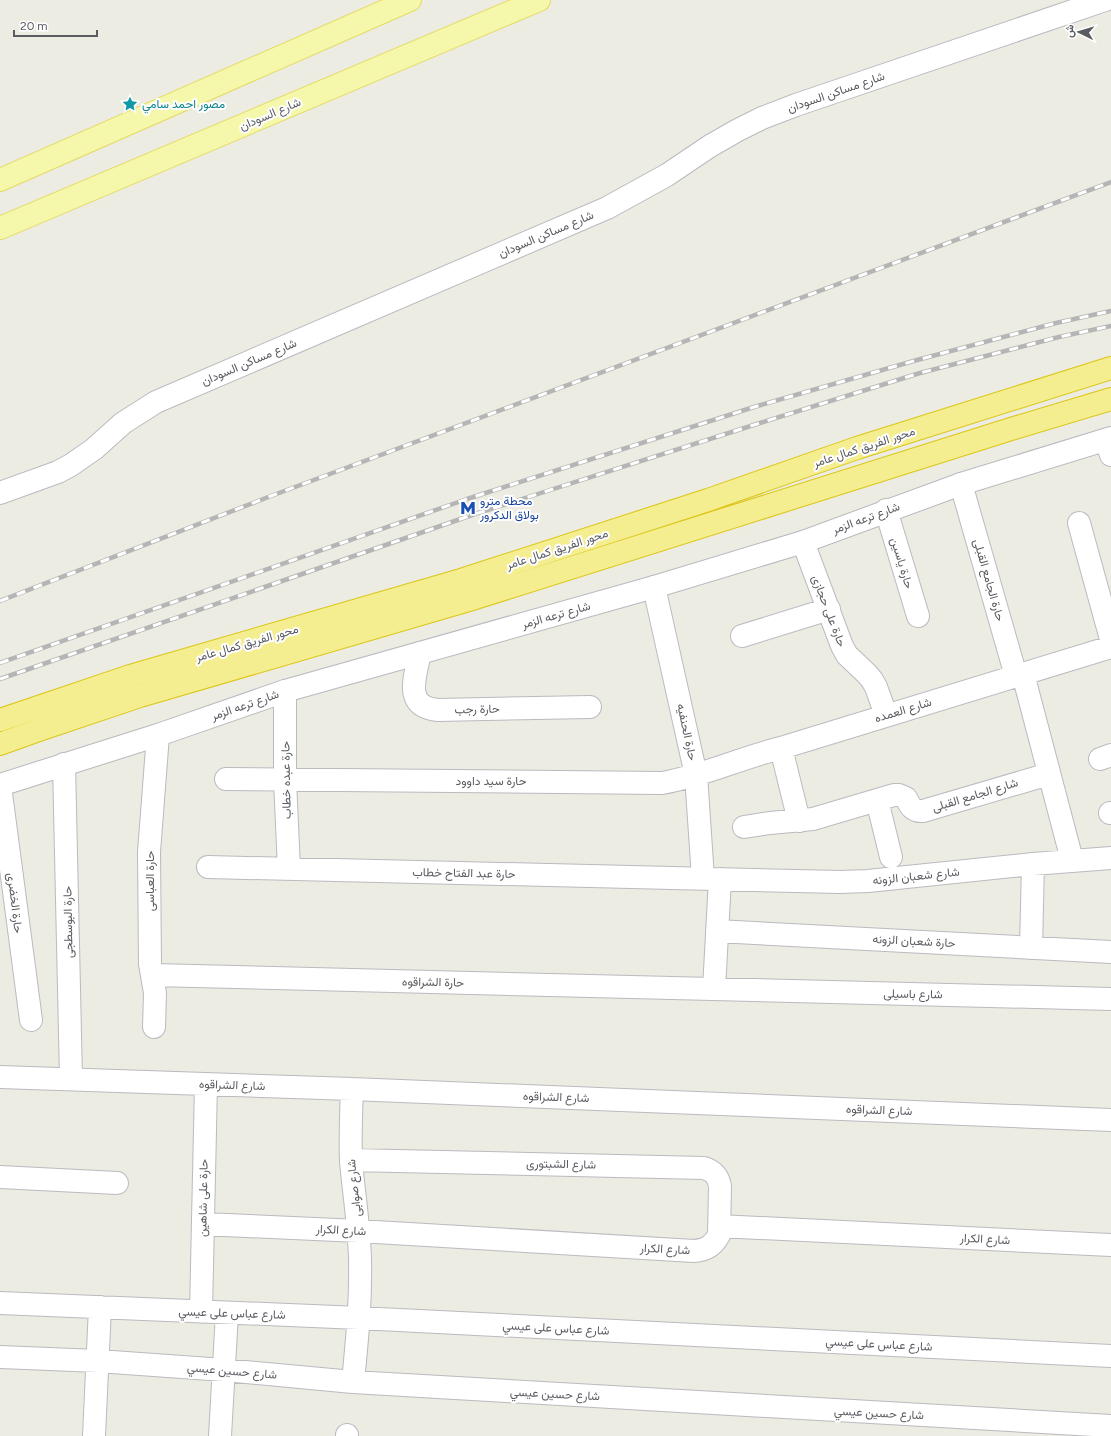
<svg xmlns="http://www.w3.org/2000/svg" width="1111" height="1436" viewBox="0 0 1111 1436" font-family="Figtree,Vazirmatn,sans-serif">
<rect width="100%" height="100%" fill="#ecece2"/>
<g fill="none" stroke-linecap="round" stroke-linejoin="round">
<defs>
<path id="street" d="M1106,440L1111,455
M961,484L1016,676
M0,493L58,472L71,465L94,449L123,423L156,402L607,208L667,175L710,146L738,130L762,118L796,105L1105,0
M886,510L918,616
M1079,523L1111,639
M803,542L842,646L847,655L867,674L872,680L876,687L886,715
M654,587L696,775L703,878
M742,636L829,609
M420,653C415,677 403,707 438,710L590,707
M1023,674L1072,860
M285,691V780L289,869
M781,748L799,821
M1100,759L1111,755
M64,764L71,1079
M226,779L662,783C703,776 740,758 781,748L1111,647
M0,786L31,1020
M877,800L891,857
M1110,813H1111
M744,827L770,823L813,819L894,795H899L906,798C910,806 913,812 923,811L1049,774
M208,867L840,882L868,881L1033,864L1111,858
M717,931L1111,952
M1031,948L1033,864
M153,975L1111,999
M714,989L720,879
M154,1027L155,993L150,964L149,852L158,735
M0,1077L352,1089L1111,1120
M352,1089C351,1113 350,1137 351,1162C354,1194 359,1226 360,1258C361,1300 357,1341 353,1382
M0,1177L117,1183
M203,1224L359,1231L694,1251C706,1250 713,1246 719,1235L720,1186C718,1176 714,1171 704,1168L351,1160
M719,1226L1111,1245
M0,1303L359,1318L1111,1356
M201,1312L206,1084
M0,1357L98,1361L224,1370L353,1382L1111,1426
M94,1436L100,1307
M220,1436L227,1313
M347,1436V1435"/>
<path id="secondary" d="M0,785L158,735L285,691L654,587L803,542L961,484L1111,438"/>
<path id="primary" d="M0,180L410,0
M0,228L539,0"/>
<path id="highway" d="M0,720L130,676L461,580L708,500L857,448L1111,368
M0,744L39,730L140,696L469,600L1011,429L1111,399"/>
</defs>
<use href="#street" stroke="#babac0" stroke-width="24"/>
<use href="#secondary" stroke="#b8b9bf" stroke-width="24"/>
<use href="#primary" stroke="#e5da62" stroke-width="24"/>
<use href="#highway" stroke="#dcc513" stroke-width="24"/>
<use href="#street" stroke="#fff" stroke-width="22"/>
<use href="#secondary" stroke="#fff" stroke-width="22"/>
<use href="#primary" stroke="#f5f8ab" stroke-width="22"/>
<use href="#highway" stroke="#f4ee91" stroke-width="22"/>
<defs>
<path id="rail" d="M0,601L271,496L1111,182
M0,663L467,499L754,407L917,360L1056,323L1111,311
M0,679L472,515L760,423L920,373L1059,337L1111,326"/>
</defs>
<use href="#rail" stroke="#b5b5b6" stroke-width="4.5"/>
<use href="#rail" stroke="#fff" stroke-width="3" stroke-dasharray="9" stroke-linecap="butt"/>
</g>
<defs>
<symbol id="sight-bare" viewBox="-9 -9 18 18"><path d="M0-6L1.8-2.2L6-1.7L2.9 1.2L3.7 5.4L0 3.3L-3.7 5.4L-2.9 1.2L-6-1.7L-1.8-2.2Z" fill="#0f9aa8" stroke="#fff" stroke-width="2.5" paint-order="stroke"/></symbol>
<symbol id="metro-bare" viewBox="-9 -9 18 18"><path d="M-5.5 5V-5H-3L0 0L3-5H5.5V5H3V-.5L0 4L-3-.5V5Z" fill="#1a4fb4" stroke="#fff" stroke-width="2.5" paint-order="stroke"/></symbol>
</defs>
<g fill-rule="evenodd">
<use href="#sight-bare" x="119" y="93" width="22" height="22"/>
<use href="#metro-bare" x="457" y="497" width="22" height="22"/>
</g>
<g text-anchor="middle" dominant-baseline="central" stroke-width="4" stroke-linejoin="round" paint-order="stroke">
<g font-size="12" fill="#5a5c62" stroke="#fff">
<text transform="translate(836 92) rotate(-19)">شارع مساكن السودان</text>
<text transform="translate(270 114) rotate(-23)">شارع السودان</text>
<text transform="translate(546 234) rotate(-23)">شارع مساكن السودان</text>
<text transform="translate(249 362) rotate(-23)">شارع مساكن السودان</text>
<text transform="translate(864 447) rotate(-18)">محور الفريق كمال عامر</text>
<text transform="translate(866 518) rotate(-20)">شارع ترعه الزمر</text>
<text transform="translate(557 549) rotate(-18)">محور الفريق كمال عامر</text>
<text transform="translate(902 563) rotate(73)">حارة ياسين</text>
<text transform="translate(989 580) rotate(74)">حارة الجامع القبلى</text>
<text transform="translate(829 611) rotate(69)">حارة على حجازى</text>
<text transform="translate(556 615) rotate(-16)">شارع ترعه الزمر</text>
<text transform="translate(247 643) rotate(-16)">محور الفريق كمال عامر</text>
<text transform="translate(245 705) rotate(-19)">شارع ترعه الزمر</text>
<text transform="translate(477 709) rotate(-1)">حارة رجب</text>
<text transform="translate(903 710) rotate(-17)">شارع العمده</text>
<text transform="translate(687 732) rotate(78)">حارة الحنفيه</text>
<text transform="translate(286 780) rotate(-91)">حارة عبده خطاب</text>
<text x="491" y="781">حارة سيد داوود</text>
<text transform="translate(975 795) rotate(-17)">شارع الجامع القبلى</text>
<text transform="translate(464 873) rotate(1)">حارة عبد الفتاح خطاب</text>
<text transform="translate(916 876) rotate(-6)">شارع شعبان الزونه</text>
<text transform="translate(150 881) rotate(-90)">حارة العباسى</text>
<text transform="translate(15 903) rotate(83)">حارة الخضرى</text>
<text transform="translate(68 922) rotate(-91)">حارة البوسطجى</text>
<text transform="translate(914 941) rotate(3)">حارة شعبان الزونه</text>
<text transform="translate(433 982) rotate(1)">حارة الشراقوه</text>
<text transform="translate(913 994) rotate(1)">شارع باسيلى</text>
<text transform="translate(232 1085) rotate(2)">شارع الشراقوه</text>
<text transform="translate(556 1097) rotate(2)">شارع الشراقوه</text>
<text transform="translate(879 1110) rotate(2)">شارع الشراقوه</text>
<text transform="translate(561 1164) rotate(1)">شارع الشبتورى</text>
<text transform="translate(354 1188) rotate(-96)">شارع صوابى</text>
<text transform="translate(203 1198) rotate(-89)">حارة على شاهين</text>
<text transform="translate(341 1230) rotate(3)">شارع الكرار</text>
<text transform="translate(985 1239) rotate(3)">شارع الكرار</text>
<text transform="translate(665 1249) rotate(3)">شارع الكرار</text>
<text transform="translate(232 1313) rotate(2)">شارع عباس على عيسي</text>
<text transform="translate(556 1328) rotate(3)">شارع عباس على عيسي</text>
<text transform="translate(879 1344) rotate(3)">شارع عباس على عيسي</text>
<text transform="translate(232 1371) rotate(5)">شارع حسين عيسي</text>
<text transform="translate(555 1394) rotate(3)">شارع حسين عيسي</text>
<text transform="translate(879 1413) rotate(3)">شارع حسين عيسي</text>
</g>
<g font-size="12" fill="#0d838f" stroke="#fff" text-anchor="start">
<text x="142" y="104">مصور احمد سامي</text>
</g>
<g font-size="12" fill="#164399" stroke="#fff" text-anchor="start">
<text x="480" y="501">محطة مترو<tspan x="480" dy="14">بولاق الدكرور</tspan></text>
</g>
</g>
<g transform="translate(1079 32) rotate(275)" stroke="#ffffff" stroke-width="3" paint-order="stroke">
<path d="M0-3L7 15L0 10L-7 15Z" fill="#5a5c62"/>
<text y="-6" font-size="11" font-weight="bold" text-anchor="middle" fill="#5a5c62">ش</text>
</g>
<path d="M14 30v6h83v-6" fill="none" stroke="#5a5c62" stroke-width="2"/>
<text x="20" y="30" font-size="12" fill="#5a5c62" stroke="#ffffff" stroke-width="3" paint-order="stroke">20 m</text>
</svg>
